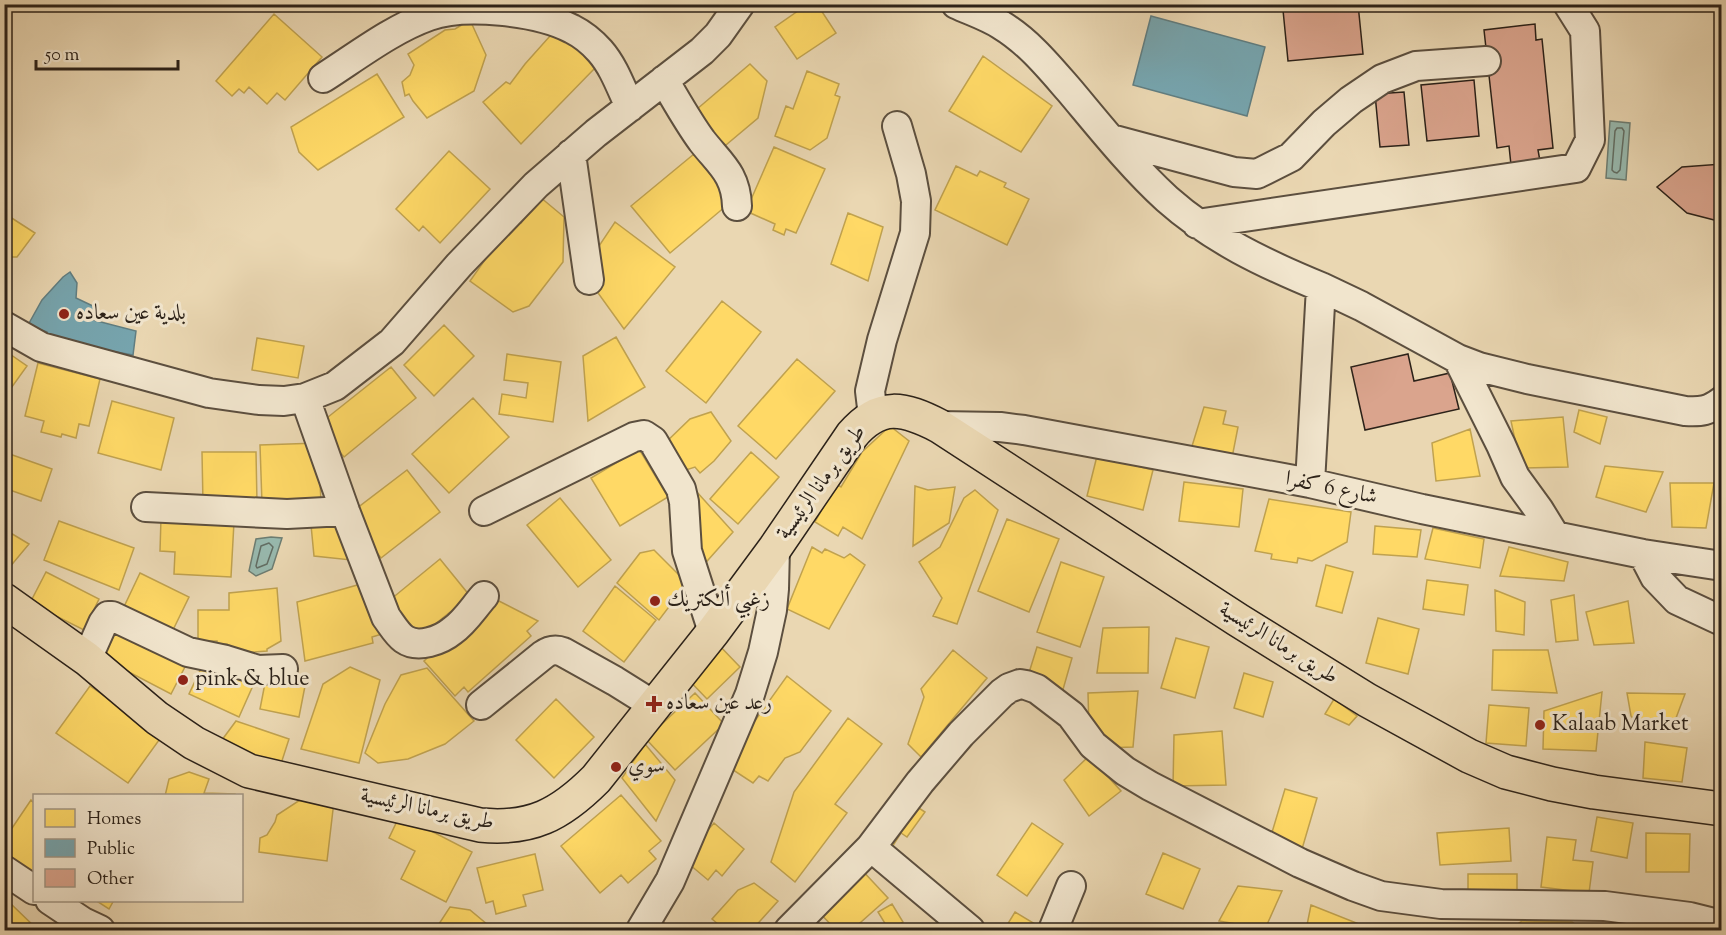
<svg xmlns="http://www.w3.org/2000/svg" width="1726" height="935" viewBox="0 0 1726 935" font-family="'Sorts Mill Goudy',Amiri,serif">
<rect width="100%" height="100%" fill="#ead7b2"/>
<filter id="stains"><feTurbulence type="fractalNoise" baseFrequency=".00333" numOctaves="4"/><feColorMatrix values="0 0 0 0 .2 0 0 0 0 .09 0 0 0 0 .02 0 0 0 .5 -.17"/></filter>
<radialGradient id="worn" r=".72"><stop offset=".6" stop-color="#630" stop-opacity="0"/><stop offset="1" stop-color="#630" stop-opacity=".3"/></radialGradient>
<path fill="#98b9ae" stroke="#6d7d72" stroke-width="1.5" d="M1610,121L1630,123L1626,180L1606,178Z
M271,537L282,538L272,569L256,576L249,571L256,539Z"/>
<path fill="#ffd966" stroke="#c0a24f" stroke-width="1.5" d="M808,4H817L836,33L797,59L775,27Z
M274,14L322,57L285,100L277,93L267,104L249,87L244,93L239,89L232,96L216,81Z
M470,20L486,55L474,91L427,118L413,101L409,94L405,96L402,82L410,75L414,65L408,54L445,30L455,29Z
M558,27L595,68L521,144L483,102L506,82L510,84L525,64Z
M983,56L1052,106L1021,152L949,111Z
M750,64L767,81L758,118L720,150L690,115Z
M807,71L839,84L835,95L840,97L827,138L810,150L775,136L786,106L793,109Z
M377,74L404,117L318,170L299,152L291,127Z
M774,147L825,169L796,233L786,229L784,235L773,230L775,224L746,211Z
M449,151L490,189L440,243L423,226L419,231L396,209Z
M694,154L732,201L670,253L631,206Z
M956,166L977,176L980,171L1006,183L1004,187L1029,199L1007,245L935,210Z
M540,197L564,217L563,262L529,306L513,312L470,281L514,219L521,223Z
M848,213L883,227L868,281L831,264Z
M7,215L35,233L17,257H11L4,265V218Z
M615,222L675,267L624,329L593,286L591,258Z
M722,301L761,332L706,403L666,371Z
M444,325L474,356L434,396L404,365Z
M616,337L645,387L588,421L583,356Z
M257,338L304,346L298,378L252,370Z
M4,350L27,366L4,398Z
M507,354L561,362L553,422L499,414L502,394L526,398L528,383L504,380Z
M797,359L835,391L776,459L738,426Z
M38,363L100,379L89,426L79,424L76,438L62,434L61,437L41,432L44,421L25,416Z
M391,367L416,398L344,457L318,425Z
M473,398L509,437L449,493L412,454Z
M112,401L174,418L161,470L98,453Z
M1204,407L1226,411L1223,424L1238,427L1231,463L1189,456Z
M1579,410L1607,417L1600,444L1574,432Z
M711,412L731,441L714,461L700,473L695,467L686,470L661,447L690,419Z
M1563,417L1568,467L1521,468L1511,421Z
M890,426L909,441L862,539L843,527L838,536L815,522L836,484L841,487L862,452Z
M1470,429L1480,476L1436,481L1432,443Z
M318,443L321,502L262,504L260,445Z
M639,449L668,497L620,526L591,478Z
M4,452L52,469L41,501L4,488Z
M202,452H256L257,503L203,504Z
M751,452L779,477L738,524L710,499Z
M1097,456L1153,470L1143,510L1087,496Z
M1605,466L1663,472L1646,512L1596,497Z
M407,470L440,512L381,558L348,515Z
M1184,482L1243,489L1239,527L1179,521Z
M1670,483H1714L1706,528L1672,527Z
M915,486L928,490L955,487L949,523L913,546Z
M975,490L998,510L957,624L933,616L942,598L919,562L940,547L964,498Z
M696,491L733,532L700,569L688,499Z
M560,498L611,560L578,587L527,525Z
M1269,499L1351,512L1347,542L1312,561L1298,558L1297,563L1271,559L1272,554L1255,551Z
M161,518L234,522L231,577L174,574L175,552L160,551Z
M1007,519L1059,539L1029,612L978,591Z
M59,521L134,548L119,590L44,560Z
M349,523L351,560L314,556L311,525Z
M1375,526L1421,530L1417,557L1373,554Z
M1433,528L1484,539L1480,568L1425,559Z
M4,529L29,544L4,574Z
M812,547L822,553L825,549L844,558L850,554L865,565L829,629L787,609Z
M1509,547L1568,562L1564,581L1500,576Z
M654,550L687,583L659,620L617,583L640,553Z
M440,559L470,596L414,641L385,604Z
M1061,562L1104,577L1080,647L1037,632Z
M1326,565L1353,572L1342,613L1316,606Z
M46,572L99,599L84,630L30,603Z
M140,573L189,597L171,634L122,611Z
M1427,580L1468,585L1464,615L1423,609Z
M368,582L382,634L372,637L373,643L305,661L297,602Z
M615,586L656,620L624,662L583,631Z
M277,588L281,641L267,649V651L243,653V650H227V644H217V641H198V610H229V593Z
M1495,590L1525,602L1524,635L1496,631Z
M1574,595L1578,640L1556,642L1551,600Z
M493,598L538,621L527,631L531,636L468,692L464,687L455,696L424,661Z
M1628,601L1634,643L1594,645L1586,612Z
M1378,618L1419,629L1408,674L1366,663Z
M121,623L189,659L171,694L102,658Z
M1149,627L1148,673H1097L1103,628Z
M1176,638L1209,647L1195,698L1161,688Z
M716,642L740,667L707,699L683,674Z
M1037,647L1072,658L1060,700L1028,676Z
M953,650L987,678L921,757L908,744L924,697L921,689Z
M1493,650H1548L1557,693L1492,690Z
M206,658L255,681L239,717L189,694Z
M350,667L380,680L359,763L301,749L323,684Z
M427,668L474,721L445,744L408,759L378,763L365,753L385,704L401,675Z
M1244,673L1273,682L1263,717L1234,708Z
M787,676L831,711L800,752L785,758L768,781L759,776L753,783L724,764Z
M266,678L305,686L299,717L260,709Z
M90,686L162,736L128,783L56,733Z
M1138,691L1133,747L1105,748L1089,729L1088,693Z
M1602,692L1596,751L1543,749L1544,711Z
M695,693L724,724L675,770L646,739Z
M1627,693L1685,694L1673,726L1643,730L1631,716Z
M556,699L594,737L554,778L516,740Z
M1334,699L1357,716L1349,725L1325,714Z
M1489,705L1529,708L1526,746L1486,743Z
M1722,714V753H1716Z
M848,718L882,744L835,804L847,813L795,882L771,862L794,792Z
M236,721L289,739L279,770L216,748Z
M1222,731L1226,785L1173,786L1174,735Z
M1645,742L1687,748L1682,782L1643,778Z
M645,744L675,780L656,821L622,778Z
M1089,756L1121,791L1089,816L1064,780Z
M189,772L209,779L203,796H165L169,779Z
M1285,789L1317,798L1302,849L1270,839Z
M205,793L235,794V796H204Z
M621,795L661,841L649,851L656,859L628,883L621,875L600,893L561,846Z
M306,796L334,801L327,861L259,852L260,838L267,835L275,822L277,815Z
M31,800L34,803V882L4,862V840Z
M908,801L925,812L907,837L901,833L887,855L876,848Z
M400,815L472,852L446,902L401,879L415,851L389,838Z
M1597,817L1633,823L1627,858L1591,851Z
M714,823L744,849L722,876L716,870L708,880L683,859Z
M1032,823L1063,844L1027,896L997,875Z
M1509,828L1511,861L1440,865L1437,833Z
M1646,833L1690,834L1689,872H1646Z
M1547,837L1576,840L1573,860L1593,862L1589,893L1541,887Z
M1163,853L1200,869L1183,909L1146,894Z
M535,854L543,890L523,895L526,906L496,914L493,901L486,903L477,868Z
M859,867L888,898L852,930L848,927L844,930H836L815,908Z
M1468,874H1517V896L1468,895Z
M754,883L778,901L752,930H725L712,919L738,890Z
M1238,886L1282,891L1265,929L1219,921Z
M95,900H114L109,909Z
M4,904L7,907L11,904L38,930H4Z
M892,904L903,922L889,930L878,912Z
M1311,905L1369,928V930H1306Z
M450,907L470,910L494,930H435Z
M1015,912L1045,930H1004Z
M657,915L671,930H647Z
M1522,921L1572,922L1583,930H1509Z"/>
<path fill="#76a5af" stroke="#607e82" stroke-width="1.5" d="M1151,16L1265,47L1247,116L1133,85Z
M70,272L77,283L76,298L95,307L93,320L136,331L133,355L45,339L47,332L28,325L42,300L63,277Z"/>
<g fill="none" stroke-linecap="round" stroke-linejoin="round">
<path stroke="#626e64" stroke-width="1.5" d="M1617,128H1622L1624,131L1620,170L1617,173L1614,172L1612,170L1615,131Z
M269,543L273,547L267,564L257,568L256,566L261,546Z"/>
</g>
<path fill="#daa48d" stroke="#2c2219" stroke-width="1.5" d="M1338,4H1358L1363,54L1288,61L1283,10Z
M1535,24L1536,40L1542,39L1553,148L1538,150L1540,161L1511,165L1509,146L1497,148L1484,30Z
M1474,80L1479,136L1427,141L1421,85Z
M1404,92L1409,145L1380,147L1375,94Z
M1722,164V222L1687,213L1657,187L1682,167Z
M1408,354L1414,381L1450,373L1459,409L1365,430L1351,367Z"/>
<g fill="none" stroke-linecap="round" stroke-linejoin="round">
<defs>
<path id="minor" d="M956,4C971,11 987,16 1001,25C1029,42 1049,67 1070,91C1101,128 1132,167 1167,199C1212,239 1265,264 1321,287L1310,483
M323,78C356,57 392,29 429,16C464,3 538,11 572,29C582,34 592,42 600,51C614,67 621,88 630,107
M664,80C676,100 688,122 702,141C720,164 736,174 737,206
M1111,139L1234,172L1257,174L1291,157L1324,123L1351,100L1382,79L1416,66L1486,61
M571,154L589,280
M1197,224L1576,168L1590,140L1585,31L1568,4
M1321,287L1361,306L1458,359L1479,367L1527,379L1685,411C1701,412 1709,411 1722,401
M4,326L41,347L209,393L259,400L284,401L305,398L335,386L392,342L459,265L536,185L596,133L702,51L718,35L740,4
M1458,359L1501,445L1515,477L1539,510L1555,536
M305,398L345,511L386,617C392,625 397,634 404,639C418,649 441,640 452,631C465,622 474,607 484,596
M873,416L870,391L882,340L915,233L916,201L911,174L897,126
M939,426L1000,427L1024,430L1310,483L1422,509L1643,554L1722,566
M146,507L287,514L345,511
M484,511L634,437L644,435L653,441L681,489L684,502L687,551L713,632
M1643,554L1655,577L1677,600L1722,621
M87,659L103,623L108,616H112L188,652L226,660L258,670L283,669
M481,705L543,655C550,650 555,649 563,652L615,681L655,706
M871,847L970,930
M4,870L34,890
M50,900L83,922L100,930
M641,930L670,881L750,694L763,652L772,610L774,589L775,548
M789,930L871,847L920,782L961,734L1002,693L1009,688L1020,684L1026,685L1037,689L1071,715L1093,745L1125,771L1150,786L1300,863L1353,886L1381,896L1441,904L1605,906L1690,917L1722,925
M1053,930L1071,886"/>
<path id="major" d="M4,600L87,659L157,718L194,743L249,771L480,825C531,830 560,815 596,779L713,632L775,548L852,435C880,402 904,408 939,426L1238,620L1367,700L1469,756L1506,772L1552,784L1594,792L1722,809"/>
</defs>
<use href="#minor" stroke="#5c4f3f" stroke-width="32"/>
<use href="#major" stroke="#2c2219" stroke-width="36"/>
<use href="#minor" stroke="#f1e5cd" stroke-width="28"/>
<use href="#major" stroke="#ead7b2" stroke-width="33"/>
</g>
<g fill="#8f2418" stroke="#f1e5cd" stroke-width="2">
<circle cx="64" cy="314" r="6"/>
<circle cx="655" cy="601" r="6"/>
<circle cx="183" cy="680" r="6"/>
<path d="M651 695h6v6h6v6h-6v6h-6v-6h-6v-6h6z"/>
<circle cx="1540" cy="725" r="6"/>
<circle cx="616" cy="767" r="6"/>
</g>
<g text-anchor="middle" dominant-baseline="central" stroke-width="6" stroke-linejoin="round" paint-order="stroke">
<g font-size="22" fill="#2c2219" stroke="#f1e5cd" text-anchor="start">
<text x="76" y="314">بلدية عين سعاده</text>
<text x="667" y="601">زغبي ألكتريك</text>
<text x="195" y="680">pink &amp; blue</text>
<text x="666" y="704">رعد عين سعاده</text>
<text x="1552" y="725">Kalaab Market</text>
<text x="628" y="767">سوي</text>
</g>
<g font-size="22" fill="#2c2219" stroke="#f1e5cd">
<text transform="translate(822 483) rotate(-54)">طريق برمانا الرئيسية</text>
<text transform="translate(1331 489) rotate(12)">شارع 6 كفرا</text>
<text transform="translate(1278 644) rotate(32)">طريق برمانا الرئيسية</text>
<text transform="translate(427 810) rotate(12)">طريق برمانا الرئيسية</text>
</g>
</g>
<rect width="1726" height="935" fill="none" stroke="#ead7b2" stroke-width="24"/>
<rect x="6" y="6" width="1714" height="923" fill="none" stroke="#2c2219" stroke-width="3"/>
<rect x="12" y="12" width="1702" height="911" fill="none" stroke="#2c2219" stroke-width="1.5"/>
<rect x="33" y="794" width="210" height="108" fill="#f1e5cd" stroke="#a29785" stroke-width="1.5"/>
<rect x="45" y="809" width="30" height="18" fill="#ffd966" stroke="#a29785" stroke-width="1.5"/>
<text x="87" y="824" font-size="18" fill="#2c2219">Homes</text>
<rect x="45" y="839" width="30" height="18" fill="#76a5af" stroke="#a29785" stroke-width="1.5"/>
<text x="87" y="854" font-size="18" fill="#2c2219">Public</text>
<rect x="45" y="869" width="30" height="18" fill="#daa48d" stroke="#a29785" stroke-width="1.5"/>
<text x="87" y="884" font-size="18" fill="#2c2219">Other</text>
<path d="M36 60v9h142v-9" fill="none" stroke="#2c2219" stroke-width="3"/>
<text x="45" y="60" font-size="18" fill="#2c2219" stroke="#f1e5cd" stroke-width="4.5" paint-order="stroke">50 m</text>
<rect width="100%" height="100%" filter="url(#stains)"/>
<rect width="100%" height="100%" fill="url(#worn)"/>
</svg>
